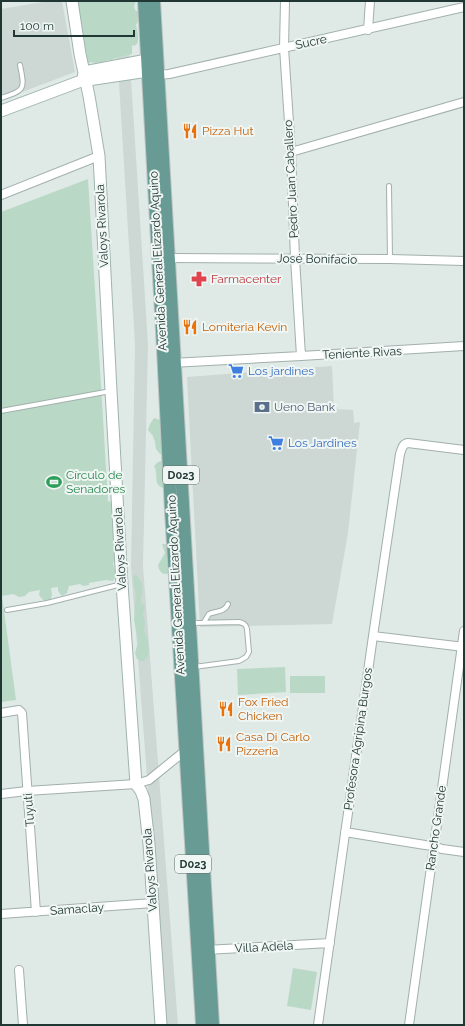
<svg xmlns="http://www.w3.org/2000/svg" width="465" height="1026" viewBox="0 0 465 1026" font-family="Raleway,sans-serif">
<rect width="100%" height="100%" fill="#dfe9e6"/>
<path fill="#cdd8d5" d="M49,1H62L75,72L1,100V9Z
M114,1H126L148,344L143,566L178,1025H166L131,567L135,344Z
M332,366L334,409L353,410L354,423L360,422L348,533L332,624L200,627L187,377Z"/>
<path fill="#b9d9c6" d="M77,1H136L134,6L135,10L141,13V16L136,25L138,35V41L137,44L134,46L132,45V54L120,57L118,58L113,59L111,61L108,60C103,63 100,62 95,63L92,62L88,63Z
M88,179L101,385L108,501L111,502L116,506V557L113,563L116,576L113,581L106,580L89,583V585L83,586L80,584L69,586L67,593L62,596L58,591V587L51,588L52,595L50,601L43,600L39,595L40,590L29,592L25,596L19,597L13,594L2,596L16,700L1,702V212Z
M154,418L163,421L162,427L161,430L163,436L161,442L164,448L163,454H160L156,449L155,442L153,436L148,430L150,424Z
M161,461L164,462L166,487L163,488C155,485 157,480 156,473C156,470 155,468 154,466L158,462Z
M162,544H168L169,555L167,558L170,564L169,573C162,576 159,571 158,565L165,553Z
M135,574C141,579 144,586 142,594C142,595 140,600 141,601C141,604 142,604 145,606L143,615L145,622L144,631L147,637L149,650L148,656L144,661H141L137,659L135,653L138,643V640L134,620L136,593L134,587L133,576Z
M285,667L286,692L238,695L237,669Z
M290,676H325V693H290Z
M293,968L317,972L311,1010L287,1006Z"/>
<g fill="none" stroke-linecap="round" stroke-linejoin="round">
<defs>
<path id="lane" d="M1,98C25,90 25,90 20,65
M389,186L390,259
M1,411L111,391
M7,610L47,603L122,584
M204,622L209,614C216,611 225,612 228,604
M191,623L239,622C243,623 246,624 247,629L249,652L246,657L239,661L194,667"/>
<path id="street" d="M285,1L284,48L291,152L295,258L301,356
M368,30L370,1
M159,75L169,74L464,7
M291,152L464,102
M1,195L99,156
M169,258L390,259L464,261
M171,363L301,356L464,346
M373,636L464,647
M1,713L19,710L22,713L36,912
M1,794L27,791L136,784L149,780L186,750
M345,832L425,845L434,846L442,849L464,852
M1,914L153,903
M205,950L330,943
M19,970L23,1025
M318,1025L373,636L400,454C402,449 402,444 408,443L464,450
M409,1025L464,631"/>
<path id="secondary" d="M72,1L80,54L89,96L99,156L111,391L122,584L136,784L141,791L144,799L149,844L161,1025
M83,79L84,72L147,60L152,66
M1,111L81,81L148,71L156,74"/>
<path id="primary" d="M144,1L163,349L171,511L202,1025
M154,1L213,1025"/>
</defs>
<use href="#lane" stroke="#a2b0ad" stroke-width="6"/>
<use href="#street" stroke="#a2b0ad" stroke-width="10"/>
<use href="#secondary" stroke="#9fb4af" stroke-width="13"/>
<use href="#primary" stroke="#bcc3c2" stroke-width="14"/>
<use href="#lane" stroke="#fff" stroke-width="4"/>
<use href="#street" stroke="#fff" stroke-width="8"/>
<use href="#secondary" stroke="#fff" stroke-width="11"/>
<use href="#primary" stroke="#679b94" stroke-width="12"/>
</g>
<defs>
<symbol id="restaurant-bare" viewBox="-9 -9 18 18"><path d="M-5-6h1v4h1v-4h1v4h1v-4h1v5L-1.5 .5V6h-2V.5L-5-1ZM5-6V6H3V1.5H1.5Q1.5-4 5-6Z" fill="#e8710a" stroke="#eff6f3" stroke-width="2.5" paint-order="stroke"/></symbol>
<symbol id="pharmacy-bare" viewBox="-9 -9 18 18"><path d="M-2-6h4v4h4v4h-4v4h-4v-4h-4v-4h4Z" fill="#e0444e" stroke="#eff6f3" stroke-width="2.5" paint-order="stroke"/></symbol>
<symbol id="supermarket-bare" viewBox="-9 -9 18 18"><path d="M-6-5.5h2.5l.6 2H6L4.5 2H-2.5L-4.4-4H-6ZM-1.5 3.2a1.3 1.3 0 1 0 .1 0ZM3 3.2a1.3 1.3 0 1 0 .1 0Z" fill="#3f7fe0" stroke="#eff6f3" stroke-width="2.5" paint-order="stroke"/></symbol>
<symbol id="bank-bare" viewBox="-9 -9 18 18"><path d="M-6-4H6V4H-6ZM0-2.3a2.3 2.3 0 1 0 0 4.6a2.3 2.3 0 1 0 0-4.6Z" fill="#5c6f8a" stroke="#eff6f3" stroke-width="2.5" paint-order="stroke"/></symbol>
<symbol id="stadium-bare" viewBox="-9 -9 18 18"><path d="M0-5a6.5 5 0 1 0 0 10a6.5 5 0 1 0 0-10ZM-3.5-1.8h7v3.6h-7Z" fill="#2e9e5b" stroke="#eff6f3" stroke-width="2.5" paint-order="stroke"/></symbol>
</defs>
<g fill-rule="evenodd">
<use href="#restaurant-bare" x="179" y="120" width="22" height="22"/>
<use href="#pharmacy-bare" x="188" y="268" width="22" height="22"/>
<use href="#restaurant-bare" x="179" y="316" width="22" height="22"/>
<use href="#supermarket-bare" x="225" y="360" width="22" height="22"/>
<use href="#bank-bare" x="251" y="396" width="22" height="22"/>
<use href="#supermarket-bare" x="265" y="432" width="22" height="22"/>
<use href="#stadium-bare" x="43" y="471" width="22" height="22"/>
<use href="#restaurant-bare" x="215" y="698" width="22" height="22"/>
<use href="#restaurant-bare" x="213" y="733" width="22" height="22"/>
</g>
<g text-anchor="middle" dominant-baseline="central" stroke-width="4" stroke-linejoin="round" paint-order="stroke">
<g fill="#eff6f3" stroke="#5f706d" stroke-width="1">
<rect x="163" y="466" width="36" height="18" rx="3"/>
<rect x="175" y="855" width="36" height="18" rx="3"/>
</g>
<g font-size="11" font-weight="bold" fill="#213734">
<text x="181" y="475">D023</text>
<text x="193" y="864">D023</text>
</g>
<g font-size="12" fill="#213734" stroke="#eff6f3">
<text transform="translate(311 42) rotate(-12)">Sucre</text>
<text transform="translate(291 179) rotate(-93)">Pedro Juan Caballero</text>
<text transform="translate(102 226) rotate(-93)">Valoys Rivarola</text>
<text transform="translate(317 259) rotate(1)">José Bonifacio</text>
<text transform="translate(158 261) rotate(-93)">Avenida General Elizardo Aquino</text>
<text transform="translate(362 353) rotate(-3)">Teniente Rivas</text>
<text transform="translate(120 549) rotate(-93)">Valoys Rivarola</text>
<text transform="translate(176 585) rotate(-93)">Avenida General Elizardo Aquino</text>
<text transform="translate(358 739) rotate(-82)">Profesora Agripina Burgos</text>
<text transform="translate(29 810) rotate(-94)">Tuyuti</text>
<text transform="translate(436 828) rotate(-82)">Rancho Grande</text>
<text transform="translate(150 870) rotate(-94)">Valoys Rivarola</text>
<text transform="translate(77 909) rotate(-4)">Samaclay</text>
<text transform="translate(264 947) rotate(-3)">Villa Adela</text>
</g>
<g font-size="12" fill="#c56008" stroke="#eff6f3" text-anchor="start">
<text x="202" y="131">Pizza Hut</text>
<text x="202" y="327">Lomiteria Kevin</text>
<text x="238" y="702">Fox Fried<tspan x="238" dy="14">Chicken</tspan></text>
<text x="236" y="737">Casa Di Carlo<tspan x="236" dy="14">Pizzeria</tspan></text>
</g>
<g font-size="12" fill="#be3a42" stroke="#eff6f3" text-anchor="start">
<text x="211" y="279">Farmacenter</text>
</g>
<g font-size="12" fill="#366cbe" stroke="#eff6f3" text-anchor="start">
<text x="248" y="371">Los jardines</text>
<text x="288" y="443">Los Jardines</text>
</g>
<g font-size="12" fill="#4e5e75" stroke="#eff6f3" text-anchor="start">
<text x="274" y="407">Ueno Bank</text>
</g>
<g font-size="12" fill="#27864d" stroke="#eff6f3" text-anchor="start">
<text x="66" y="475">Círculo de<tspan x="66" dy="14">Senadores</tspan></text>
</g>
</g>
<rect width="465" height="1026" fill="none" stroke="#213734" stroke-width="4"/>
<path d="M14 30v6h120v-6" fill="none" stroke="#213734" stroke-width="2"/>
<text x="20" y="30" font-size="12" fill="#213734" stroke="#eff6f3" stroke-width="3" paint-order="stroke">100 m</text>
</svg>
